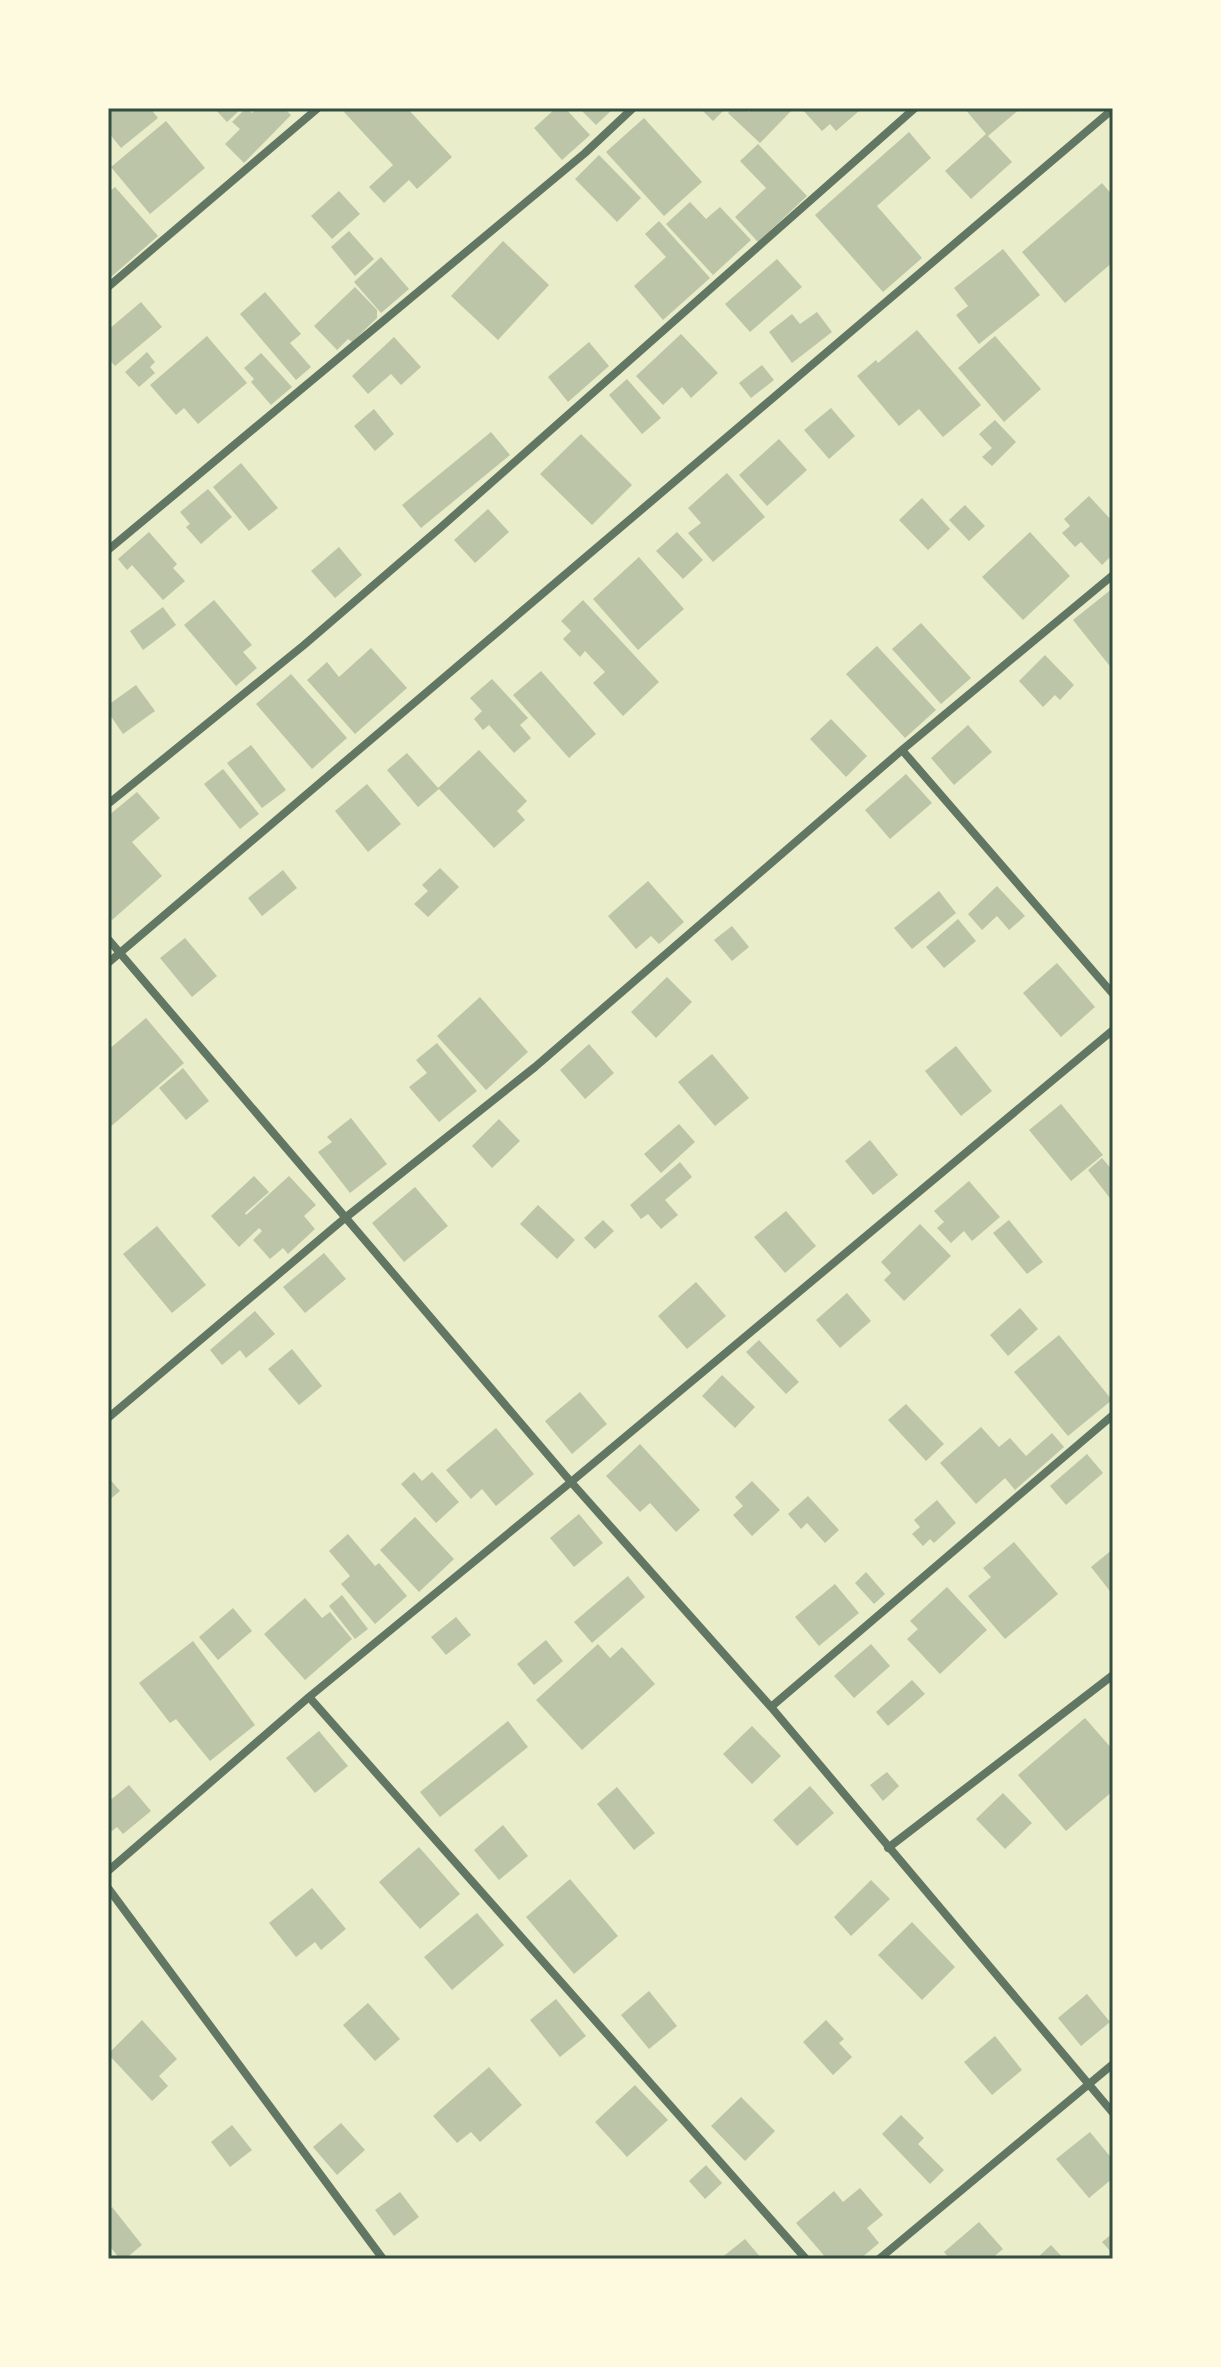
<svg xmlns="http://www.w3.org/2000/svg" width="1221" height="2367" viewBox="0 0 1221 2367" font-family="Lato,sans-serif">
<rect width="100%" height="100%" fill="#e9edc9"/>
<path fill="#bcc5a7" d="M108,108H150L158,118L121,148L108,132Z
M214,108H242L227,122Z
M246,108L252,113L257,108H284L291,115L244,163L225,144L240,129L232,122Z
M348,108H407L452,157L417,189L409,180L384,203L369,187L393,165L344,112Z
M556,108H565L590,135L562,160L534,128Z
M579,108H614L596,125Z
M700,108H726L713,121Z
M733,108H745L749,112L753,108H794L760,143L728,113Z
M801,108H857L859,111L836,131L830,124L822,131Z
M964,108H1021L988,136L1012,162L971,199L945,171L986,134Z
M644,118L702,182L664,216L606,152Z
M166,121L205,168L150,214L111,167Z
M909,132L931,158L877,206L922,258L883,292L815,215Z
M758,144L807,196L758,242L735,217L766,188L740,161Z
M599,155L641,198L617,222L575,179Z
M1102,183L1113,196V262L1065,303L1022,252Z
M115,187L158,236L111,277L108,273V193Z
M339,191L360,214L332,239L311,216Z
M690,202L706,219L720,207L751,240L713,275L666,224Z
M659,221L710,278L663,320L634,286L666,257L645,234Z
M349,231L374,259L355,276L331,247Z
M503,241L549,285L498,340L451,296Z
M1003,249L1040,295L979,344L956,315L968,306L954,288Z
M381,257L409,289L381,313L354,282Z
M777,259L802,287L750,332L725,304Z
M355,287L377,310V318L352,342L348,339L337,350L314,326Z
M265,292L301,334L290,343L311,367L296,380L240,314Z
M141,302L162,327L115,366L108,358V330Z
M817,312L832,332L792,363L769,332L792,314L800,324Z
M917,330L981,405L943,437L919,409L899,426L857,376L876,360L878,363Z
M681,334L718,373L691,398L682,387L663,405L636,376Z
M207,336L247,383L198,424L184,408L176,415L150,385Z
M995,336L1041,389L1004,422L958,368Z
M394,337L421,367L401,385L391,374L368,394L352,376Z
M589,342L609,366L568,402L548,377Z
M147,352L155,362L150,367L155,373L139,387L125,372Z
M261,353L292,387L271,405L251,382L254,379L244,368Z
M762,365L774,380L751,398L739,383Z
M627,379L661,418L642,434L609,395Z
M831,408L855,436L829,459L804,430Z
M374,409L394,434L375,451L354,426Z
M995,420L1016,442L992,466L982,457L992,448L979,434Z
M491,432L510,455L421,528L402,505Z
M581,434L632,485L592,525L540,474Z
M779,439L807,470L767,506L739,475Z
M241,463L278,508L249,531L213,487Z
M727,473L765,517L713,562L688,533L701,523L688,508Z
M208,489L232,517L201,544L186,527L190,524L180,512Z
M1089,496L1113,522V554L1102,565L1081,542L1075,547L1062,533L1070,526L1064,519Z
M922,498L950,529L928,550L899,520Z
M965,505L985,526L969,541L949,520Z
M488,509L509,532L475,563L454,540Z
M149,532L177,564L173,568L185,581L163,600L132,565L127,570L118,559Z
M677,532L703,560L683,579L656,551Z
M1030,532L1070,576L1023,620L982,577Z
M339,547L362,575L335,598L311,571Z
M639,557L684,609L638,650L593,599Z
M1113,588V670L1073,620Z
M214,600L252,645L243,652L257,668L236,686L184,625Z
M583,600L659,682L623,716L593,683L605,672L585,651L580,657L563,639L571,631L561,621Z
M163,607L176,625L143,650L130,631Z
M921,623L971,678L941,704L892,649Z
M877,646L936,710L905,738L846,674Z
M371,648L407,688L355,734L307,680L327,662L339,677Z
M1045,655L1074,685L1060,700L1055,695L1043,707L1019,681Z
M541,671L596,734L569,758L513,695Z
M291,674L347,738L312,769L256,704Z
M492,679L528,718L520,725L531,738L514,753L489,725L483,730L474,719L482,711L470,698Z
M136,685L155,711L123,734L108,712V705Z
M831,719L867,756L846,777L810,739Z
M968,725L992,752L954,785L931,758Z
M251,745L286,790L262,808L227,763Z
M479,750L527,801L517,811L525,820L494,848L438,788Z
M407,753L439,789L418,807L387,770Z
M223,769L259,814L240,829L204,784Z
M906,774L932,803L890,839L865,810Z
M367,784L401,824L368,852L335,811Z
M137,792L160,818L132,842L162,876L112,920L108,916V816Z
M440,868L459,887L428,917L414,904L428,891L422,885Z
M283,870L297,888L262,916L248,898Z
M648,881L684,922L659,944L651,936L636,949L608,916Z
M997,886L1025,916L1009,930L997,916L982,930L968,914Z
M939,891L956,913L912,949L894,928Z
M958,919L976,941L944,968L926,947Z
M732,926L749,947L732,961L714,940Z
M185,938L217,976L192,997L160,958Z
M1057,963L1095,1007L1061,1037L1023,993Z
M667,977L692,1002L656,1038L631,1012Z
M480,997L528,1052L486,1090L437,1036Z
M146,1018L184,1063L108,1129V1050Z
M437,1043L477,1091L439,1122L409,1087L427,1073L416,1060Z
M589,1044L614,1073L585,1099L560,1070Z
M956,1046L992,1091L961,1116L925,1071Z
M712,1054L749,1098L715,1126L678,1082Z
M183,1068L209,1101L186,1120L159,1088Z
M1061,1104L1103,1155L1071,1181L1029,1130Z
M351,1118L387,1164L350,1193L318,1152L332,1142L327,1137Z
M499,1119L520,1141L492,1168L472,1146Z
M679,1124L695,1142L661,1173L644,1154Z
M870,1140L898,1175L873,1195L845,1161Z
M1102,1158L1113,1171V1202L1088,1170Z
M680,1162L692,1177L665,1200L678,1215L661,1229L648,1214L641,1219L630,1205Z
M254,1176L269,1192L245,1213L246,1215L289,1176L316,1205L304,1216L315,1229L288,1254L283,1248L270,1259L253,1240L262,1231L259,1228L239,1247L211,1216Z
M969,1181L1000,1217L972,1241L964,1231L951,1243L937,1228L944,1222L934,1211Z
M415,1187L448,1226L404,1262L372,1223Z
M538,1205L575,1240L557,1259L520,1224Z
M786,1211L816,1246L785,1273L754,1237Z
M603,1220L614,1231L595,1249L584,1238Z
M1009,1220L1043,1262L1027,1274L993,1233Z
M920,1224L951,1256L904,1301L884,1280L891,1273L881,1262Z
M157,1226L206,1285L172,1313L123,1254Z
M324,1253L346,1279L305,1313L283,1287Z
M696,1282L726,1316L687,1349L658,1316Z
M847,1293L871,1321L840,1348L816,1320Z
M1020,1308L1038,1329L1008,1356L990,1335Z
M255,1311L275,1334L246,1358L240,1350L222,1365L210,1350Z
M1059,1335L1112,1400L1068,1436L1014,1372Z
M759,1340L799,1382L786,1394L746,1352Z
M292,1349L322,1386L299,1405L268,1369Z
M722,1375L755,1407L735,1428L702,1396Z
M580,1392L607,1424L572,1454L545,1421Z
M906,1404L944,1444L926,1461L888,1420Z
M981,1427L999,1447L1010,1438L1026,1456L1052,1433L1064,1447L1015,1490L1005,1478L976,1504L940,1463Z
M496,1428L534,1474L496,1506L482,1489L471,1499L446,1470Z
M640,1444L700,1510L676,1532L650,1503L640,1512L606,1476Z
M1087,1454L1103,1473L1066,1505L1050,1486Z
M414,1472L422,1481L432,1472L459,1502L436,1523L401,1484Z
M108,1477L120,1491L108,1501Z
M752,1481L780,1510L752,1536L733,1515L743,1506L735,1497Z
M808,1496L839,1530L825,1543L807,1523L801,1529L788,1514Z
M937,1500L956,1523L934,1543L930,1539L923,1546L912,1534L920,1527L914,1520Z
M579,1514L603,1543L574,1567L550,1538Z
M415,1517L454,1559L419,1592L380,1550Z
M348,1534L375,1566L379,1563L407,1596L375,1624L341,1584L350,1576L329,1551Z
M1014,1542L1058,1594L1005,1639L968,1596L991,1577L983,1568Z
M1113,1549V1595L1091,1567Z
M866,1572L885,1594L874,1604L855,1583Z
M628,1576L645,1597L592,1643L574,1622Z
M835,1584L859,1613L819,1646L795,1617Z
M947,1587L987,1630L940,1674L907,1639L918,1629L910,1621Z
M342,1595L368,1629L355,1639L329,1606Z
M305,1598L322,1618L330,1612L352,1639L305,1680L264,1634Z
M233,1608L252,1631L218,1660L199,1637Z
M456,1617L471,1635L446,1655L431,1637Z
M546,1640L563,1661L534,1685L517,1664Z
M193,1641L255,1725L210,1761L176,1719L170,1723L139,1683Z
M598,1644L610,1658L622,1647L655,1684L582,1750L536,1700Z
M871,1644L890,1666L854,1698L834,1676Z
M912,1680L925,1694L888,1726L876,1712Z
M1085,1718L1113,1750V1791L1066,1831L1018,1775Z
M508,1721L528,1747L440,1817L420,1792Z
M752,1726L781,1756L752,1784L723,1754Z
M319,1731L348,1766L315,1793L286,1758Z
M887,1772L899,1786L883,1801L870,1785Z
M129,1785L151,1811L123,1834L117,1827L108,1834V1802Z
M810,1786L834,1813L797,1846L773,1820Z
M617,1787L655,1833L634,1850L597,1804Z
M1003,1793L1032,1823L1005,1849L976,1819Z
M503,1825L528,1856L499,1880L474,1850Z
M419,1847L460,1894L420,1929L379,1882Z
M570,1879L618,1936L574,1974L526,1917Z
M871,1880L890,1899L851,1936L834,1917Z
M312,1888L346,1929L321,1950L315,1942L296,1957L269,1923Z
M477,1913L504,1945L452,1990L424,1957Z
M912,1922L955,1967L922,2000L878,1955Z
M649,1991L677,2026L649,2049L621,2015Z
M1087,1994L1110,2022L1081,2046L1058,2018Z
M556,1999L586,2036L560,2057L530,2020Z
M368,2003L400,2039L375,2061L343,2025Z
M142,2020L177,2059L159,2076L168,2086L152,2101L108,2054Z
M826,2020L844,2039L839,2043L852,2057L833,2075L803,2042Z
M995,2036L1022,2070L992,2095L964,2062Z
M489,2067L522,2105L480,2142L471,2132L457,2143L433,2116Z
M635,2085L668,2120L627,2157L595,2122Z
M741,2097L775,2131L745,2161L711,2126Z
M901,2115L924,2138L918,2144L944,2170L930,2184L882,2134Z
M341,2123L365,2150L337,2175L313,2147Z
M232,2125L252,2150L230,2167L211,2142Z
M1090,2132L1113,2160V2178L1089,2198L1056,2159Z
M706,2165L722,2183L705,2199L689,2181Z
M860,2188L883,2215L867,2228L879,2243L860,2259H827L796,2223L834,2191L843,2202Z
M400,2192L419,2217L394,2236L375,2210Z
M112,2207L142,2245L125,2259H120L108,2244V2211Z
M979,2222L1003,2249L991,2259H950L944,2252Z
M1113,2233V2254L1102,2242Z
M745,2239L762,2259H720Z
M1051,2245L1064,2259H1036Z"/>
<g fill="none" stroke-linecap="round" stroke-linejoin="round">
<path stroke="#617663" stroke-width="8" d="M108,287L318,108
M108,550L585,153L633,108
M902,750L1113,994
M108,804L304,645L440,528L915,108
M108,939L571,1482L771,1707L1113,2113
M108,963L1113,109
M108,1418L345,1218L535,1067L902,750L1113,575
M309,1697L806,2259
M771,1707L1113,1415
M888,1848L1113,1675
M108,1871L309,1697L571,1482L1113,1030
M108,1888L383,2259
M879,2259L1113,2064"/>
</g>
<rect width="1221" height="2367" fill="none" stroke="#fefae0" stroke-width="220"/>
<rect x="110" y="110" width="1001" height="2147" fill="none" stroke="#344e41" stroke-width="3"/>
</svg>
